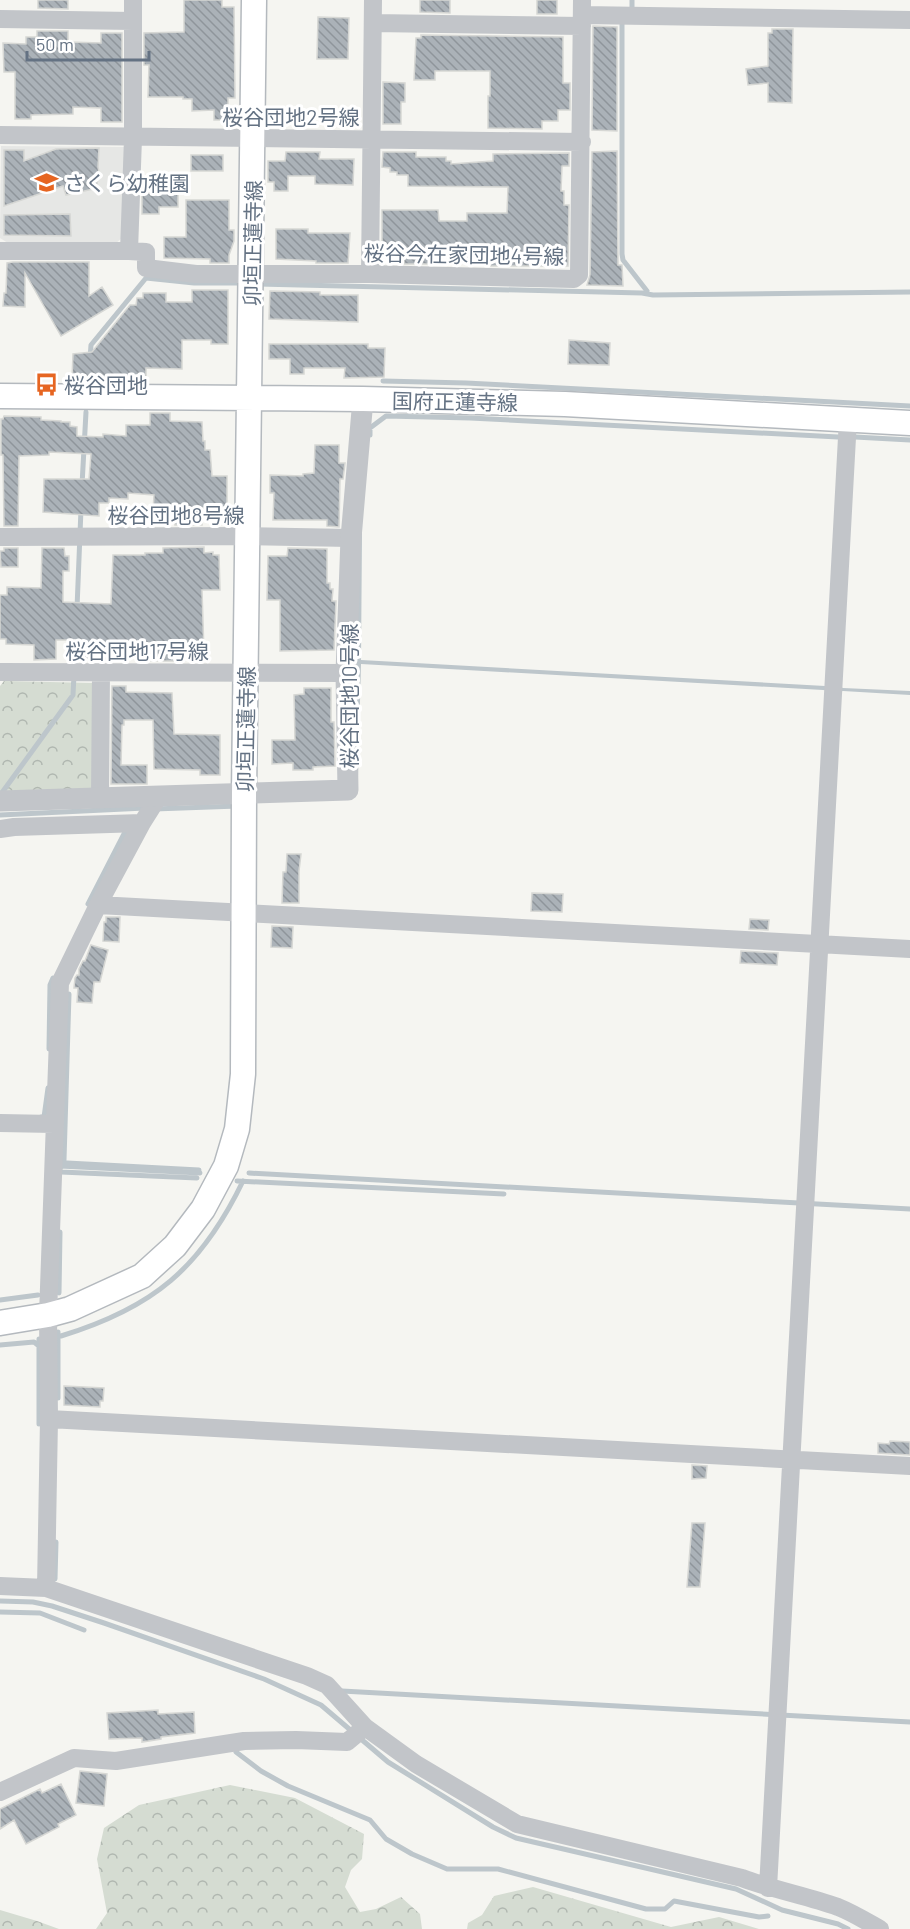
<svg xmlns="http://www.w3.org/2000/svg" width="910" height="1929" viewBox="0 0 910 1929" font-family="Barlow,'Noto Sans JP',sans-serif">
<defs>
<pattern id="forest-crowns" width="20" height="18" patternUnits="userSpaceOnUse" patternTransform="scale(1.5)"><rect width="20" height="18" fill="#d5dcd2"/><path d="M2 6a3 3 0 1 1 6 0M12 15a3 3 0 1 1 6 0" fill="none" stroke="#b0b7b0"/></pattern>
<pattern id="building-back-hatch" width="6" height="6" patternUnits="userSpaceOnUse" patternTransform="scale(1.5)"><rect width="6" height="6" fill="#abb2b8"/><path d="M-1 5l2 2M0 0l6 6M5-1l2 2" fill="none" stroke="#8f959b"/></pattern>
</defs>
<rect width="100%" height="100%" fill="#f5f5f1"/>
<path fill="#e6e7e5" d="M1,146L125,147L124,236L115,244L8,243L0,238Z"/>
<path fill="url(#forest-crowns)" d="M4,681L96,683L94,791L0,794V686Z
M230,1785L295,1798L364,1834L362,1859L351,1870L345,1887L360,1912L376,1909L401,1897L420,1914L422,1929H96L107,1913L97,1859L104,1828L139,1805Z
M533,1887L671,1927L719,1917L759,1929H467L468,1923L482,1915L494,1896Z
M0,1910L37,1921L59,1929H0Z"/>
<path fill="#bdc6cb" d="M362,532L361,660L825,686H838L843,688L910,691V695L843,691L838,692L823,690L361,664L358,776H354L359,534Z"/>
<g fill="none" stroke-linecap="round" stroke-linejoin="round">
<path stroke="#bdc6cb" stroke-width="5" d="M632,0V11
M624,20L622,22V254L623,260L647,291
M258,284L642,293L653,295L910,292
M90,359L91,345L146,278L194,283H246
M383,381L466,383L910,406
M370,435V428L386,416L470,418L838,437
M855,437L910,440
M82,485L86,412
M77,608L81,509
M1,794L73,695L76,635
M154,809L238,806
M0,815L145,808
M88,904L125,832
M49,1049L50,985L53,978
M41,1117H44L48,1088
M67,1163L199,1170
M60,1166L200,1173
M60,1169L64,1160L69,994
M61,1172L197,1178
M249,1173L910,1209
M237,1181L504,1194
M59,1293L60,1232
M0,1300L38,1295
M61,1336C153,1308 201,1268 243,1181
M39,1339V1424
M0,1345L34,1342L39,1346
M58,1398V1332
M55,1579L56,1542
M0,1601L33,1602L52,1606L104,1623L264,1679L321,1705L388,1762L493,1827L516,1838L736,1889L782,1910L838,1924L848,1929
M0,1612L40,1613L84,1630
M340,1692L342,1691L910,1722
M236,1752L261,1771L288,1786L370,1820L386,1839L412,1854L447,1869H498L646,1909H665L674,1901L759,1917L768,1916"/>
</g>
<path fill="url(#building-back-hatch)" stroke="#d6d7d4" stroke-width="1.5" d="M38,0H68V9L38,8Z
M184,0H222V7H234L235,98H228V120H214V110L192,111V99H183V97H148L149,65H144V33L184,32Z
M420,0H450V13L420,12Z
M537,0H557V14H537Z
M318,17L349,18L348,59H317Z
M593,26L617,27V131L592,130Z
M772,29H793L792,103L768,102V83L748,85L746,69L768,66V33H772Z
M37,31H68V42L101,43V33H122V122H101V108L73,107V114L31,115V119H15V72H4L3,43L26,44V37H37Z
M421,35L563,37V83H570V110H558V121H542V129L488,128V96H490V71H435V80H414L416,38H421Z
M383,82L405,83V102H401V124H383Z
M99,148L98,167L100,177L97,182L98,188L66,195L63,186L4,206V150H24V161L56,149Z
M617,151L618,265H622L623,286L587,285L590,275L592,152Z
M286,152H320L319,159H354L353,185L315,184V176H288V191H274V182H268V161H285Z
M383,152H416V157H446V161H451V164L493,161V154L569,153V166H562L561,191H564V205H569L568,266H490V262H465V250L439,248V264H404V248H382V210H438L439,221H467V213H507L508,187L408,186V175H397V172H390V168L382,167Z
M191,155H223V171H191Z
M142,193H178V207H159V214H142Z
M186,200H229V230H234V241L229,255V263H210V259L164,258V237H186Z
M70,214L71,236L4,235V215Z
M276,229H308V233H350L348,263H316V261L276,259Z
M13,262H89V296L102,287L113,305L61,336L25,273V307L3,306L4,293H6L7,263Z
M192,290H228V344H211V340H182V369L146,368V380L72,379L73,354L92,352L130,305H136L137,298H143V293H166V302H192Z
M270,291L320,292V295H358V322L269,319Z
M569,340L610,343L609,365L568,364Z
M269,344H368V348H385L384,377L344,378L345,368H304V374H290V359H269Z
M150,413H170V421L202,422L203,441H205V450H210L212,476H227V508H202V525H175V512H153L154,495L128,493V499L109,498V503H99V516L43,512L44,479H89L91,454L49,452V455L19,456L18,526H4L3,455H1V419H3L4,416L41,417V420L61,421V422H70V426L77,427V436L103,437V434L126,436V425H150Z
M315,445H339V463H345L343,479H340L339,527L327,526V520H273L274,493H270V475L303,476V474L314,473Z
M204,547V553L213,552V555H219L220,590H202L204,653L183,652V661H150V643L124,644L121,646L120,650H113V659H82L83,640H56V659L34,660V645L6,644V639H0V595H7V587L41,588L42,548H64L65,556H69V571H63V602L111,604L113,555H145V553H163V548Z
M4,548H18V567H1L0,551H4Z
M288,548L327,549V583H330V589H333L332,601H336L334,650L280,651V600H267L268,556H287Z
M112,686H126V692L172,693L174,734L220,735V775H200V770L154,769L153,720H124V725H122L121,765H147V784H111Z
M304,688H331V722H334L335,766L313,767V770H293V763L272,764V740H295L294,695L304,694Z
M287,854H301L299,871V903H282L283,872H286Z
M532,893L563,894L562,912L531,911Z
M106,917H120L119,942L103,941L104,922H106Z
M750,919L769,920L768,930L749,929Z
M272,926L293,927L292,948L271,947Z
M91,945L108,950L100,982H94L92,1003L77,1002L78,988H74L75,978L77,975H79V969L83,961H85Z
M741,951L778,953L777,965L740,963Z
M64,1386L104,1388L103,1401H100V1407L64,1405Z
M890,1441L910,1442V1455L878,1453V1443L889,1444Z
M692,1465L707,1466L706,1478L692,1479Z
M692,1523H705L700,1587H687Z
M158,1710V1714L194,1712L195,1733L161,1737V1739L142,1742V1738L109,1739L107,1713Z
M80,1771L107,1774L104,1806L76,1803Z
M61,1784L76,1815L58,1824L59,1827L26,1844L14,1820L0,1829V1809L40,1789L42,1793Z"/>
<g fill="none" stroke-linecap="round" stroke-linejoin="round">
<defs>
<path id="secondary" d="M0,396L363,399L565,404L910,423
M0,1323L48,1315L70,1309L142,1276L175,1246L203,1209L226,1166L237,1129L243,1074L244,794L254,0"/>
</defs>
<use href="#secondary" stroke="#b4b9be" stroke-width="27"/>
<path stroke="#c2c5c9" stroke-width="18" d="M582,15L910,20
M0,19L133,21
M373,23L582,26
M0,135L582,142
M0,251H129L133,138V0
M129,251L146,252V268L196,274H370L574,279L579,275L582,0
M370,274L373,0
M0,537L247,536L351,538
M0,672L346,673
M100,798L101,672
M0,829L14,827L142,823
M98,905L910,949
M0,1123L54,1124
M49,1419L910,1466
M0,1586L46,1588L307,1676L327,1685L365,1727L416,1764L517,1824L742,1878C774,1890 807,1896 838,1907C853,1913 866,1921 880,1929
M46,1588L49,1419L48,1315L60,983L98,905L142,823L159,796
M0,1792L74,1758L116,1761L244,1741L296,1740L347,1742L365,1727
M768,1888L848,419"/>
<path stroke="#c2c5c9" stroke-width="21" d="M0,801L348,790L346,673L351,538L363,399"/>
<use href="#secondary" stroke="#fff" stroke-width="24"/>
</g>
<defs>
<symbol id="school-bare" viewBox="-9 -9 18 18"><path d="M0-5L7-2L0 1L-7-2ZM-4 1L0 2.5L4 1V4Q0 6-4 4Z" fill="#e66521" stroke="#fff" stroke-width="2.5" paint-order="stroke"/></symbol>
<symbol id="bus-bare" viewBox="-9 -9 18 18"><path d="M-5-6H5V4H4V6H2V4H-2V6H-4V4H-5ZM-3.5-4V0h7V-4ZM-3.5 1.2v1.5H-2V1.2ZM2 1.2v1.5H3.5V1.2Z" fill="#e66521" stroke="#fff" stroke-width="2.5" paint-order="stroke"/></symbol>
</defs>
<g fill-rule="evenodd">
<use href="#school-bare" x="30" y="166" width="33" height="33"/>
<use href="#bus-bare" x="30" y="368" width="33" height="33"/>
</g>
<g text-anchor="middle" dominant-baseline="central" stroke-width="6" stroke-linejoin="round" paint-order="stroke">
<g font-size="21" fill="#647283" stroke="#fff">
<text x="291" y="116">桜谷団地2号線</text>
<text transform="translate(252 243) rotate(-89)">卯垣正蓮寺線</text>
<text transform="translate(464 254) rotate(1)">桜谷今在家団地4号線</text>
<text transform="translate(455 401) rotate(1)">国府正蓮寺線</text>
<text x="176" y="514">桜谷団地8号線</text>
<text x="137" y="650">桜谷団地17号線</text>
<text transform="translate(348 696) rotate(-90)">桜谷団地10号線</text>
<text transform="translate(245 729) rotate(-89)">卯垣正蓮寺線</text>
</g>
<g font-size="21" fill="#647283" stroke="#fff" text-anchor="start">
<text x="64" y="182">さくら幼稚園</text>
<text x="64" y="384">桜谷団地</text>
</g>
</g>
<path d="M27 51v9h122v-9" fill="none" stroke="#647283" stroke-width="3"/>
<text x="36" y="51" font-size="18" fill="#647283" stroke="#ffffff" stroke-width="4.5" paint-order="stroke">50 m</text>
</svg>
